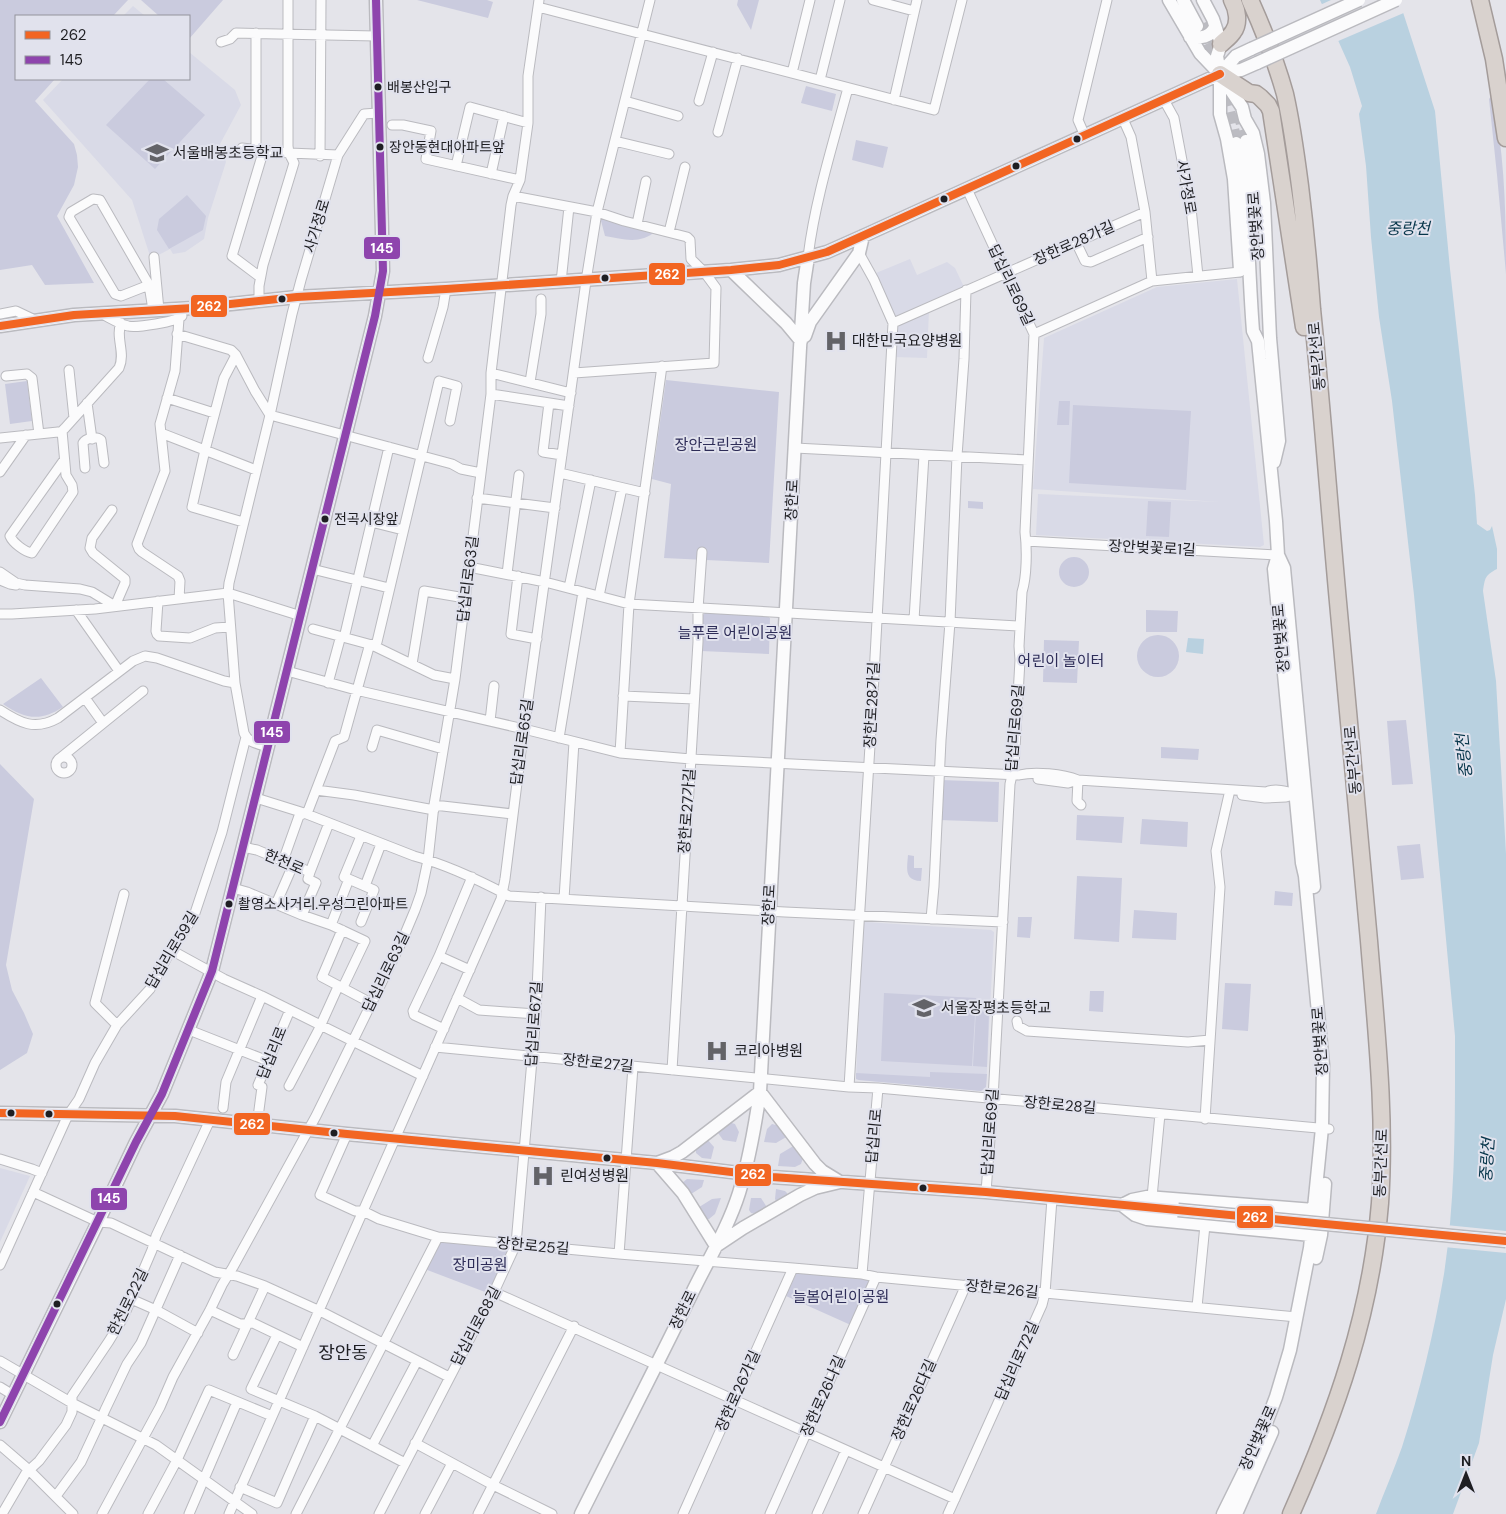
<svg xmlns="http://www.w3.org/2000/svg" width="1506" height="1514" viewBox="0 0 1506 1514" font-family="'DM Sans','Noto Sans KR',sans-serif">
<rect width="100%" height="100%" fill="#e4e4ea"/>
<path fill="#d9dae7" d="M133,6L145,16H123Z
M189,52L235,90L241,105L220,144L226,162L208,218L204,239L185,252L173,254L170,249L151,259L132,200L43,100L63,79H189Z
M910,259L917,275L947,262L955,268L964,287L963,294L929,310L927,358L894,357L896,319L876,273Z
M1237,279L1264,545L1260,547L1036,535L1038,494L1219,502L1033,489L1044,338L1157,287Z
M865,922L991,930L994,932L986,1087L984,1090L981,1091L859,1080L856,1079L863,924Z
M0,1168L30,1176L0,1242Z"/>
<path fill="#cacbde" d="M0,0H128L113,16H16V79H55L35,101L74,144L77,155L78,167L74,185L57,216L94,283L45,285L32,265L0,270Z
M141,0H223L189,39V16H159Z
M417,0H487L493,2L488,18Z
M738,0H759L751,30L737,5Z
M150,79H163L205,115L155,169L106,125Z
M806,86L836,94L832,111L801,103Z
M1492,95C1505,154 1506,214 1506,274L1497,175L1489,99Z
M856,140L888,147L883,168L852,160Z
M187,195L206,216L203,230L169,249L157,230L159,219Z
M600,217L656,231C640,245 623,239 605,236Z
M666,380L779,392L769,563L664,558L671,484L652,479Z
M27,381L32,421L10,424L5,384Z
M1059,401H1070L1069,425H1057Z
M1073,405L1191,411L1186,490L1069,483Z
M968,501L983,502V509L968,508Z
M1148,501L1171,502L1169,537L1146,536Z
M1059 572a15 15 0 1 1 30 0a15 15 0 1 1-30 0Z
M1146,610L1178,611L1177,632H1146Z
M706,612L766,615L770,618L769,654L701,651L702,616Z
M1137 656a21 21 0 1 1 42 0a21 21 0 1 1-42 0Z
M1044,640L1079,641L1077,683L1043,682Z
M41,678L63,707C40,722 25,719 3,704Z
M1406,720L1413,784L1392,785L1387,721Z
M1161,747L1199,749L1198,760L1161,758Z
M0,764L34,799L6,965L12,990L24,1013L33,1034L27,1053L0,1070Z
M940,780L999,782L998,822L939,820Z
M1077,815L1124,817L1122,843L1076,840Z
M1142,819L1188,822L1187,847L1140,844Z
M1420,844L1424,878L1401,880L1397,846Z
M908,855L914,856V868H922L921,881C904,880 907,869 908,855Z
M1077,876L1122,878L1119,942L1074,939Z
M1275,891L1293,893L1292,906L1274,905Z
M1134,910L1177,913L1176,940L1132,938Z
M1018,917H1032L1030,938L1017,937Z
M1225,983L1251,984L1248,1031L1222,1029Z
M1090,991H1104L1103,1012L1089,1011Z
M884,993L976,998L972,1066L881,1061Z
M976,1011L989,1012L987,1067L973,1066Z
M930,1072L987,1074L986,1087L981,1091L859,1080L856,1079V1073L930,1077Z
M728,1122L735,1124L739,1132L736,1142L723,1140L716,1130Z
M772,1124L779,1126L788,1136L776,1143L764,1142L767,1129Z
M706,1138L714,1147L711,1159L702,1158L696,1153V1147Z
M795,1145L803,1158L801,1164L795,1167L778,1166L780,1154Z
M687,1179L704,1180L702,1187L688,1196L682,1183Z
M776,1189L785,1191L787,1193V1196L777,1203L775,1199Z
M721,1198L715,1214L709,1219H706L696,1209L712,1199Z
M751,1198H761L768,1209L756,1214L751,1213L749,1210Z
M438,1237L516,1244L493,1295L422,1268Z
M797,1272L865,1277L871,1286L853,1326L786,1296Z"/>
<path fill="#b9d1e0" d="M1320,0H1399L1435,111L1450,269L1475,495L1477,524L1487,531L1490,530L1492,526L1497,549V569C1485,575 1485,578 1483,591L1496,681L1506,854V1299L1493,1355L1479,1443L1453,1514H1376C1384,1492 1394,1470 1402,1447C1420,1391 1434,1332 1444,1274C1456,1195 1455,1115 1455,1036L1414,595L1392,401L1379,317L1371,237L1366,166L1359,114L1362,106L1350,67Z
M1188,638L1204,639L1203,654L1186,652Z"/>
<path fill="#e4e4ea" d="M1331,0H1401L1406,12L1336,42L1320,5Z
M1446,1225L1506,1231V1253L1444,1247Z"/>
<g fill="none" stroke-linecap="round" stroke-linejoin="round">
<path stroke="#bcbcc2" stroke-width="12" stroke-dasharray="12 6" stroke-linecap="butt" d="M1206,22L1215,41
M1198,28C1218,66 1228,102 1236,143
M1239,112L1246,141"/>
<defs>
<path id="street" d="M873,0L914,11
M538,7L934,110L962,0
M256,33V145L262,156L232,256L260,277
M221,42L230,39L236,33L376,36
M792,73L810,0
M820,80L840,0
M894,100L917,0
M1164,100L1174,118L1191,208L1198,276
M625,101L678,116
M699,101L713,52
M1123,119L1131,137L1145,212L1152,281
M392,125H403L431,131L426,159L520,180
M718,132L738,58
M1085,136L1078,120L1107,0
M615,141L669,154
M242,148L289,153L338,155
M320,156L321,0
M456,166L470,107L528,123
M491,174L504,116
M967,189L1034,334L1025,532C1027,549 1027,576 1022,592L1019,646L1020,660L1014,766L1010,784L993,1099L986,1192
M513,196L597,212L624,221L687,237L690,240L691,259L705,273L716,288L714,363L574,373
M637,224L646,181
M669,232L685,167
M1076,242L1085,261L1091,262L1148,237
M154,257L159,310
M808,257C815,200 833,144 848,88
M561,282L569,207
M149,285L121,296L115,294L69,217L71,212L93,199L100,200L149,285L153,310
M259,300V286L263,265L294,163L289,153L288,146V0
M0,314L16,311L35,320
M102,314C110,318 119,324 128,326C136,328 176,322 182,316
M893,323L1145,212
M177,334L231,350L236,355L255,391L270,415L452,464L461,469L481,473
M1034,334L1152,281L1240,272
M236,355L224,378L205,450L192,507L243,522
M428,358L443,307L446,289
M69,370L74,418
M491,373L571,393
M6,376L27,374L32,378L39,434
M530,382L541,314V299
M491,394L569,406
M167,398L214,413
M87,403L92,439
M549,403L543,452L562,455
M62,431L66,475L72,485L73,492L32,553C25,552 13,543 10,536L64,460
M161,433L256,470
M0,438L58,432L62,431L65,428L119,368C126,353 115,337 121,323
M795,448L1028,460
M85,468L83,443C86,438 96,436 101,440L104,463
M0,472L26,435
M560,473L645,493
M477,498L555,508
M371,522L403,530
M1026,541L1278,555
M469,567L545,582L629,604L1020,626
M312,569L389,588
M0,572L16,583L25,585L80,589L92,592L115,606L125,583V579L93,553L90,548L92,538L112,510
M507,574L519,475
M518,576L511,634L537,639
M0,580L10,584L16,585
M569,588L591,480
M599,596L622,488
M179,599L180,581L178,576L142,552L139,549L137,544L165,471L160,424L175,371L179,319
M158,601L156,631L157,634L159,636L190,638L215,628L230,627
M76,610L119,671
M0,614H12L95,609L228,593L301,616
M914,620L924,455
M313,629L372,645L434,675L455,679
M412,664L424,591L465,598
M287,671L356,690L524,729L620,753L691,759L1019,775C1035,771 1063,774 1078,780L1266,792C1275,788 1286,791 1296,794
M328,683L340,639L345,634L389,447
M623,696L694,699
M85,698L103,723
M0,710C20,723 35,731 58,718L133,661L145,656L157,658L224,681L235,683
M490,721L494,686
M559,738L583,592
M268,747C259,744 248,743 244,733L235,683L228,593L229,583L270,415L292,314L301,280L338,155L364,114L378,113
M372,747L377,730L443,749
M620,753L629,604L662,366
M56 765a8 8 0 1 1 16 0a8 8 0 1 1-16 0Z
M59,759L143,691
M1038,779L1068,783L1078,780
M1078,780L1077,801L1081,805
M316,790L354,795L434,810
M1242,795L1265,798L1286,797L1298,794
M256,798L304,813L414,856C448,865 479,880 509,896L785,912L1003,922
M434,805L513,814
M361,836L344,877L374,890L361,922
M243,847L257,850L310,872L308,879L316,883L302,915
M283,861L299,816L308,811L335,741L344,737L369,647L377,642L439,381L457,386L450,421
M310,872L329,823
M365,886L381,844
M233,888L247,892L302,915L331,925L365,941L344,985L337,989L318,1031L289,1086
M564,899L574,742
M276,904L293,865
M931,919L934,886L941,740L950,622L957,456L964,359L966,290
M331,925L349,879
M342,930L322,977L371,1003
M171,950L224,979L262,996L423,1076
M439,956L470,970
M457,998L479,1010L536,1014
M1017,1021L1018,1026L1027,1031L1188,1042L1210,1040
M117,1025L95,1003L124,894
M444,1029L414,1015L413,1011L439,956L472,877
M189,1030L268,1061
M435,1047L849,1087L878,1088L1329,1129
M672,1070L698,642V609L702,552
M849,1087L872,713L893,323L874,280L859,253
M223,1108L226,1082L262,996
M1205,1119L1220,887L1216,851L1230,790
M257,1125L262,1087L258,1085L290,1010
M347,1134L320,1195L355,1211H363L379,1219L438,1237L619,1254L793,1268L862,1274L876,1277L1297,1317
M0,1159L32,1169L42,1173
M33,1192L98,1222L111,1223L215,1272L237,1276L265,1286L320,1311L449,1377
M1152,1197L1160,1114
M619,1254L633,1067
M0,1265L68,1115L79,1099L95,1063L117,1025L150,989L171,950L194,916L222,832L246,737
M862,1274L878,1088
M494,1292L955,1499
M131,1299L156,1310L198,1333
M1197,1307L1205,1225
M210,1310L240,1324L253,1323L303,1347
M277,1335L251,1389L315,1416L405,1463
M233,1355L265,1286
M0,1361L72,1403L156,1445L252,1514
M0,1387L13,1395
M415,1443L493,1485L552,1514
M0,1445L29,1470L73,1514
M372,1446L417,1361
M240,1487L277,1503L315,1416
M56,1496L81,1462L102,1417L105,1410L127,1364L141,1343L180,1255
M2,1514L26,1473L39,1461L66,1425L72,1412V1396L109,1341L123,1318L152,1250L156,1236L210,1120
M102,1514L160,1407L173,1377L210,1310L222,1285L233,1267L316,1116L402,941L415,910L421,893L428,860L434,805L455,679L491,394V373L511,205L513,196L520,180L528,123V76L539,0
M148,1514L177,1460L209,1390L272,1416
M189,1514L237,1402
M229,1514L501,899L505,879L522,743L586,281L597,212L650,0
M296,1514L438,1237
M379,1514L494,1292L516,1244L536,1014L541,897
M425,1514L452,1463
M478,1514L574,1326
M683,1514L793,1268
M770,1514L876,1277
M817,1514L846,1450
M863,1514L966,1285
M948,1514L1042,1305L1045,1293L1052,1199"/>
<path id="secondary" d="M1169,0L1200,53L1220,74L1242,107L1245,119L1253,133L1258,154L1264,203L1270,338L1279,441L1274,462
M1183,0L1197,26
M1203,0L1213,19L1221,44L1217,56L1220,74V114L1227,139L1234,179L1240,270
M1190,37C1201,38 1210,38 1215,27
M1220,74L1236,56L1251,49
M1246,141L1254,190
M731,270L786,323L801,341
M0,326L74,315L193,308L297,297L446,289L731,270L779,265L827,252L863,236L1220,74L1241,70L1257,63
M805,336L810,322L859,253L863,236
M1278,555L1284,568L1314,887
M760,1092L815,1164L822,1171L840,1182L815,1188L800,1195L743,1228L716,1246L683,1193L657,1163L673,1157L682,1152Z
M0,1113L175,1116L347,1134L657,1163L772,1177L986,1192L1178,1210
M1311,1235L1147,1219L1135,1215L1122,1205L1132,1200L1147,1197L1314,1210
M1316,1258L1321,1235L1325,1184
M0,1422L98,1222L136,1142L162,1094L212,971L375,316L383,271L376,0
M581,1514C618,1440 656,1367 692,1293C708,1260 728,1228 739,1193C749,1161 755,1126 760,1092L800,348L804,283L808,257
M1223,1514L1260,1439L1276,1397L1290,1350L1310,1248L1322,1128L1323,1065L1305,876L1302,863L1274,569L1278,555L1276,521L1258,341L1253,331C1248,268 1249,205 1236,143
M1236,1514L1272,1432"/>
<path id="highway" d="M1250,0C1264,31 1276,62 1285,94C1292,125 1296,155 1300,186C1305,227 1309,268 1312,309C1322,407 1329,504 1338,602C1348,715 1359,828 1369,941C1376,1028 1386,1115 1380,1203C1371,1314 1336,1413 1291,1514
M1480,0L1494,59L1506,138
M1221,44C1225,40 1230,37 1233,32C1240,23 1237,9 1232,0
M1220,74L1249,93L1256,94L1260,97L1268,105L1271,111L1304,327"/>
</defs>
<use href="#street" stroke="#bababf" stroke-width="11"/>
<use href="#secondary" stroke="#bababf" stroke-width="15"/>
<use href="#highway" stroke="#a49c9a" stroke-width="19"/>
<use href="#street" stroke="#fbfbfc" stroke-width="9"/>
<use href="#secondary" stroke="#fbfbfc" stroke-width="12"/>
<use href="#highway" stroke="#d9d2ce" stroke-width="16"/>
<defs>
<path id="secondary-bridge" d="M1251,49L1359,0
M1257,63L1396,0
M1178,1210L1506,1241"/>
</defs>
<use href="#secondary-bridge" stroke="#bababf" stroke-width="15" stroke-linecap="butt"/>
<use href="#secondary-bridge" stroke="#fbfbfc" stroke-width="12"/>
<defs>
<path id="bus-1" d="M0,326L74,315L193,308L297,297L446,289L731,270L779,265L827,252L1220,74
M0,1113L175,1116L347,1134L657,1163L772,1177L986,1192L1506,1241"/>
<path id="bus-2" d="M0,1422L136,1142L162,1094L212,971L375,316L383,271L376,0"/>
</defs>
<use href="#bus-1" stroke="#e1e2ed" stroke-width="11"/>
<use href="#bus-2" stroke="#e1e2ed" stroke-width="11"/>
<use href="#bus-1" stroke="#f26522" stroke-width="8"/>
<use href="#bus-2" stroke="#8e44ad" stroke-width="8"/>
</g>
<defs>
<symbol id="school-bare" viewBox="-9 -9 18 18"><path d="M0-5L7-2L0 1L-7-2ZM-4 1L0 2.5L4 1V4Q0 6-4 4Z" fill="#636368" stroke="#e1e2ed" stroke-width="2.5" paint-order="stroke"/></symbol>
<symbol id="hospital-bare" viewBox="-9 -9 18 18"><path d="M-5-5h3v3.5h4V-5h3V5h-3V1.5h-4V5h-3Z" fill="#636368" stroke="#e1e2ed" stroke-width="2.5" paint-order="stroke"/></symbol>
</defs>
<g fill-rule="evenodd">
<use href="#school-bare" x="141" y="137" width="32" height="32"/>
<use href="#hospital-bare" x="820" y="325" width="32" height="32"/>
<use href="#school-bare" x="908" y="992" width="32" height="32"/>
<use href="#hospital-bare" x="701" y="1035" width="32" height="32"/>
<use href="#hospital-bare" x="527" y="1160" width="32" height="32"/>
</g>
<g fill="#1e1e22" stroke="#e1e2ed" stroke-width="2">
<circle cx="378" cy="87" r="4.5"/>
<circle cx="1077" cy="139" r="4.5"/>
<circle cx="380" cy="147" r="4.5"/>
<circle cx="1016" cy="166" r="4.5"/>
<circle cx="944" cy="199" r="4.5"/>
<circle cx="605" cy="278" r="4.5"/>
<circle cx="282" cy="299" r="4.5"/>
<circle cx="325" cy="519" r="4.5"/>
<circle cx="229" cy="904" r="4.5"/>
<circle cx="11" cy="1113" r="4.5"/>
<circle cx="49" cy="1114" r="4.5"/>
<circle cx="334" cy="1133" r="4.5"/>
<circle cx="607" cy="1158" r="4.5"/>
<circle cx="923" cy="1188" r="4.5"/>
<circle cx="57" cy="1304" r="4.5"/>
</g>
<g text-anchor="middle" dominant-baseline="central" stroke-width="4" stroke-linejoin="round" paint-order="stroke">
<g font-size="14" fill="#1e1e22" stroke="#e1e2ed" text-anchor="start">
<text x="387" y="87">배봉산입구</text>
<text x="389" y="147">장안동현대아파트앞</text>
<text x="334" y="519">전곡시장앞</text>
<text x="238" y="904">촬영소사거리.우성그린아파트</text>
</g>
<g font-size="15" fill="#1e1e22" stroke="#e1e2ed" text-anchor="start">
<text x="173" y="153">서울배봉초등학교</text>
<text x="852" y="341">대한민국요양병원</text>
<text x="941" y="1008">서울장평초등학교</text>
<text x="734" y="1051">코리아병원</text>
<text x="560" y="1176">린여성병원</text>
</g>
<g font-size="15" fill="#1e1e22" stroke="#e1e2ed">
<text transform="translate(1186 187) rotate(80)">사가정로</text>
<text transform="translate(317 226) rotate(-73)">사가정로</text>
<text transform="translate(1256 226) rotate(-94)">장안벚꽃로</text>
<text transform="translate(1074 243) rotate(-24)">장한로28가길</text>
<text transform="translate(1011 285) rotate(65)">답십리로69길</text>
<text transform="translate(1317 356) rotate(-95)">동부간선로</text>
<text transform="translate(792 500) rotate(-87)">장한로</text>
<text transform="translate(1152 548) rotate(3)">장안벚꽃로1길</text>
<text transform="translate(468 579) rotate(-83)">답십리로63길</text>
<text transform="translate(1281 638) rotate(-95)">장안벚꽃로</text>
<text transform="translate(872 705) rotate(-87)">장한로28가길</text>
<text transform="translate(1015 728) rotate(-85)">답십리로69길</text>
<text transform="translate(522 742) rotate(-82)">답십리로65길</text>
<text transform="translate(1353 760) rotate(-95)">동부간선로</text>
<text transform="translate(687 811) rotate(-86)">장한로27가길</text>
<text transform="translate(284 862) rotate(23)">한천로</text>
<text transform="translate(769 905) rotate(-87)">장한로</text>
<text transform="translate(172 950) rotate(-59)">답십리로59길</text>
<text transform="translate(386 972) rotate(-64)">답십리로63길</text>
<text transform="translate(534 1024) rotate(-86)">답십리로67길</text>
<text transform="translate(1320 1041) rotate(-94)">장안벚꽃로</text>
<text transform="translate(272 1053) rotate(-68)">답십리로</text>
<text transform="translate(598 1063) rotate(6)">장한로27길</text>
<text transform="translate(1060 1105) rotate(5)">장한로28길</text>
<text transform="translate(990 1132) rotate(-86)">답십리로69길</text>
<text transform="translate(874 1136) rotate(-85)">답십리로</text>
<text transform="translate(1381 1163) rotate(-88)">동부간선로</text>
<text transform="translate(533 1246) rotate(5)">장한로25길</text>
<text transform="translate(1002 1289) rotate(6)">장한로26길</text>
<text transform="translate(128 1302) rotate(-64)">한천로22길</text>
<text transform="translate(683 1310) rotate(-64)">장한로</text>
<text transform="translate(476 1326) rotate(-62)">답십리로68길</text>
<text transform="translate(1017 1361) rotate(-66)">답십리로72길</text>
<text transform="translate(738 1391) rotate(-66)">장한로26가길</text>
<text transform="translate(823 1396) rotate(-66)">장한로26나길</text>
<text transform="translate(914 1400) rotate(-66)">장한로26다길</text>
<text transform="translate(1258 1438) rotate(-66)">장안벚꽃로</text>
</g>
<g font-size="15" fill="#2e2d58" stroke="#e1e2ed">
<text x="716" y="445">장안근린공원</text>
<text x="735" y="633">늘푸른 어린이공원</text>
<text x="1061" y="661">어린이 놀이터</text>
<text x="480" y="1265">장미공원</text>
<text x="841" y="1297">늘봄어린이공원</text>
</g>
<g font-size="16" font-style="italic" fill="#06354a" stroke="#e1e2ed">
<text x="1408" y="228">중랑천</text>
<text transform="translate(1464 756) rotate(-96)">중랑천</text>
<text transform="translate(1487 1160) rotate(-86)">중랑천</text>
</g>
<g font-size="18" fill="#1e1e22" stroke="#e1e2ed">
<text x="343" y="1353">장안동</text>
</g>
</g>
<g stroke="#e1e2ed" stroke-width="2">
<rect x="363" y="236" width="38" height="24" rx="5" fill="#8e44ad"/>
<rect x="648" y="262" width="38" height="24" rx="5" fill="#f26522"/>
<rect x="190" y="294" width="38" height="24" rx="5" fill="#f26522"/>
<rect x="253" y="720" width="38" height="24" rx="5" fill="#8e44ad"/>
<rect x="233" y="1112" width="38" height="24" rx="5" fill="#f26522"/>
<rect x="734" y="1163" width="38" height="24" rx="5" fill="#f26522"/>
<rect x="90" y="1187" width="38" height="24" rx="5" fill="#8e44ad"/>
<rect x="1236" y="1205" width="38" height="24" rx="5" fill="#f26522"/>
</g>
<g font-size="14" text-anchor="middle" font-weight="bold" fill="#fff">
<text x="382" y="253">145</text>
<text x="667" y="279">262</text>
<text x="209" y="311">262</text>
<text x="272" y="737">145</text>
<text x="252" y="1129">262</text>
<text x="753" y="1179">262</text>
<text x="109" y="1203">145</text>
<text x="1255" y="1222">262</text>
</g>
<rect x="15" y="15" width="175" height="65" fill="#e1e2ed" stroke="#93949c"/>
<rect x="25" y="31" width="25" height="8" fill="#f26522" stroke="#93949c"/>
<text x="60" y="40" font-size="15" fill="#1e1e22">262</text>
<rect x="25" y="56" width="25" height="8" fill="#8e44ad" stroke="#93949c"/>
<text x="60" y="65" font-size="15" fill="#1e1e22">145</text>
<g transform="translate(1466 1474)" stroke="#e1e2ed" stroke-width="4" paint-order="stroke">
<path d="M0-4L9 19L0 12L-9 19Z" fill="#1e1e22"/>
<text y="-8" font-size="14" font-weight="bold" text-anchor="middle" fill="#1e1e22">N</text>
</g>
</svg>
